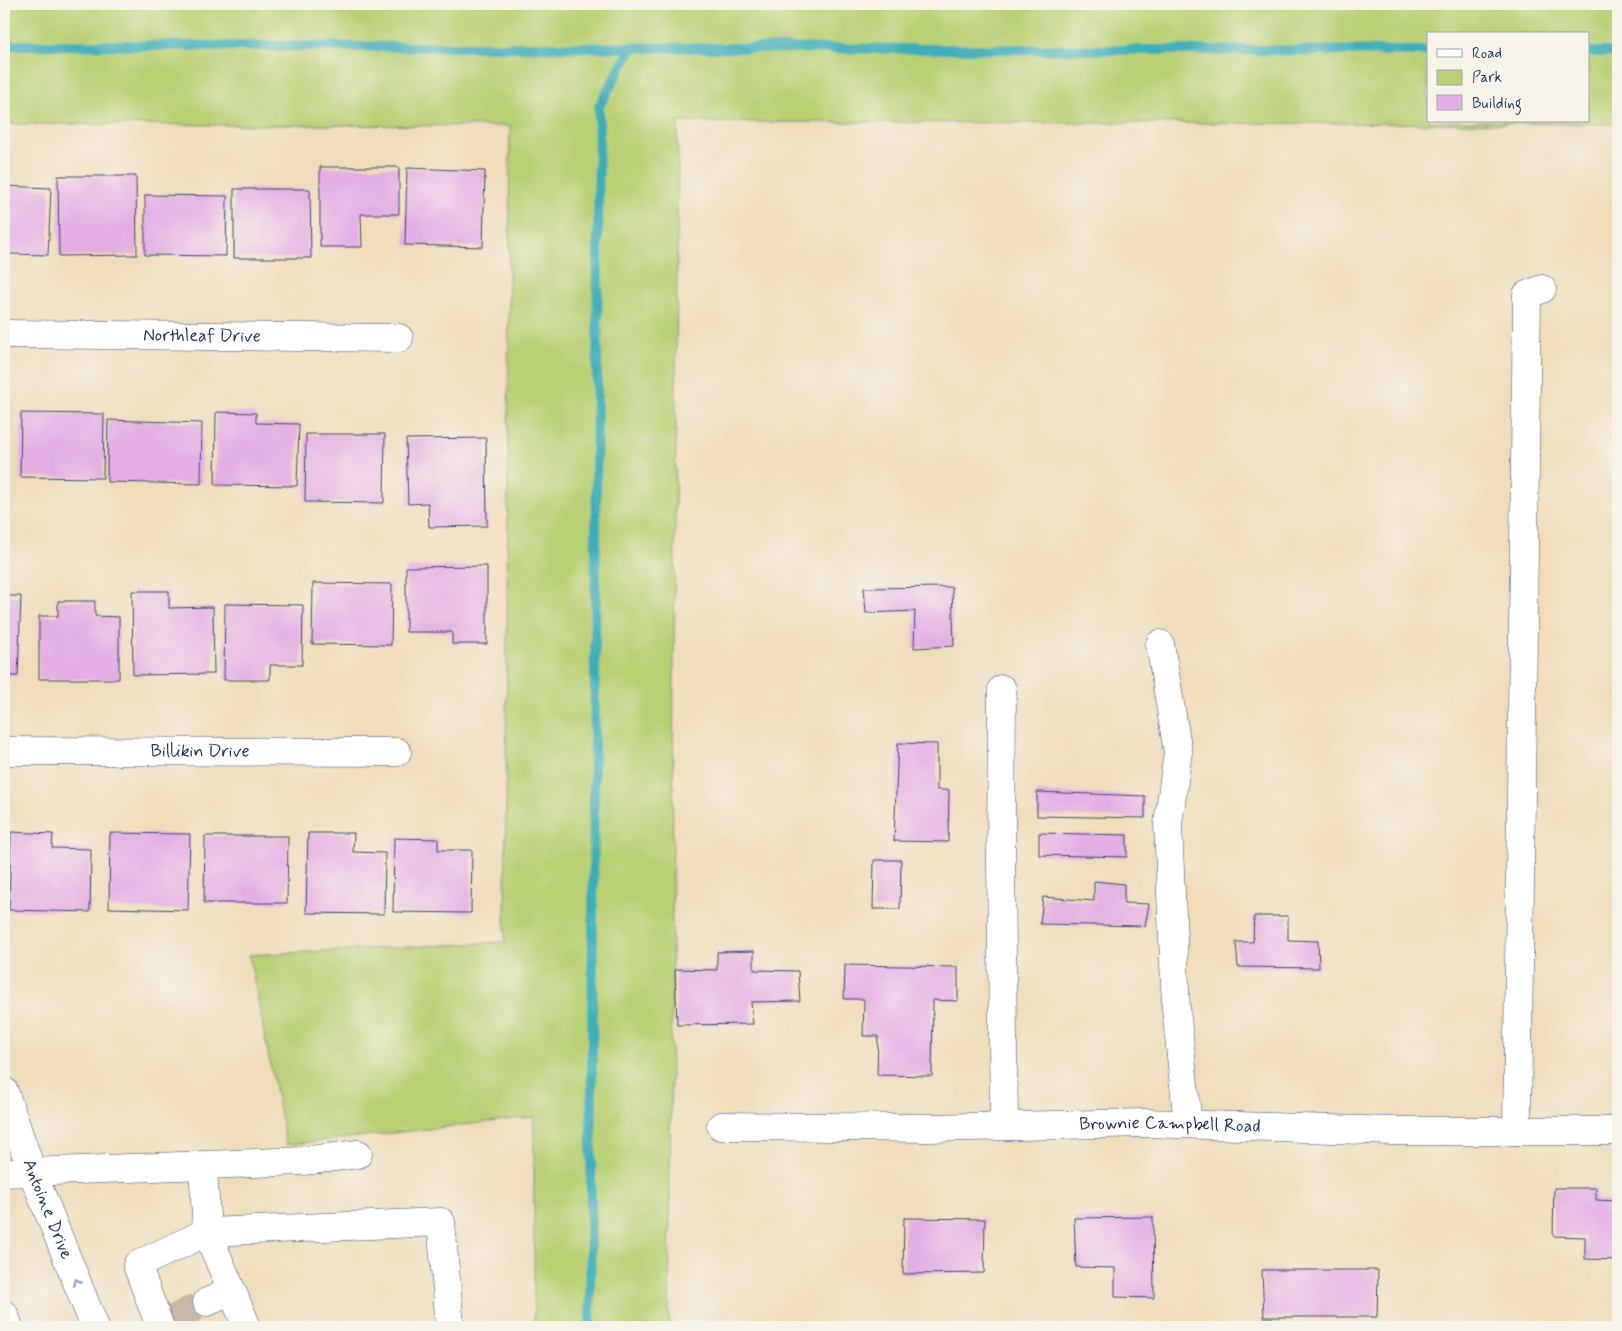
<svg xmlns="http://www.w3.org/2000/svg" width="1622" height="1331" viewBox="0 0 1622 1331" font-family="Mynerve,sans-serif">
<rect width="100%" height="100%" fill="#f7f3e8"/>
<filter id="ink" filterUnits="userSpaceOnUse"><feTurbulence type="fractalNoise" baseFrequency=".02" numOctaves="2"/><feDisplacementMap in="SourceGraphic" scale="10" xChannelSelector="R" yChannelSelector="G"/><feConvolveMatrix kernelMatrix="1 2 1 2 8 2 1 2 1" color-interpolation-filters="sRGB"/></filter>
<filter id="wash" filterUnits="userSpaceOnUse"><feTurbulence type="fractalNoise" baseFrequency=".0096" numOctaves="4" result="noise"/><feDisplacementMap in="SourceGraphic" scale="20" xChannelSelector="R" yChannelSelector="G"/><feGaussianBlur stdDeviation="1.12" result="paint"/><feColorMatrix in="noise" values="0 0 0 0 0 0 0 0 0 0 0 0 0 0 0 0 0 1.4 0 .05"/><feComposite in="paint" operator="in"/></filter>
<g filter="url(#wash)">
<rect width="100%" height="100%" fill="#efdcbb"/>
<path fill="#b9d074" stroke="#6a8069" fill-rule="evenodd" d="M4,4H1618V124L678,122L669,1327H534V1117L286,1145L249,955L505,942L510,126L4,124ZM1428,34H1588V121H1428Z"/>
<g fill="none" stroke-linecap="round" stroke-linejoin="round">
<path stroke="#3cadb8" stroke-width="10" d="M4,45L1428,51
M1588,52H1618
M590,1327L599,106L631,49"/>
</g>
<g id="blocks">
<path fill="#e3afe4" d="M320,167H399V214H361L362,247H320Z
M407,168L485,171L483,247L405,245Z
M58,176H136L137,255L59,256Z
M4,186L51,188L48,255L9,254V256H4Z
M234,189H310L311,258H234Z
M145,195L227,196L226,256L145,255Z
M216,412L256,413V423L299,424L297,486L215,485Z
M21,413L104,414L103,478L20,477Z
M108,420L202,423L201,484L107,482Z
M306,434H385L384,503L305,502Z
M486,438L487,526L429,527L428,503L408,504L406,439Z
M487,566V644H452V632H406V567Z
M313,583L392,584L391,645L312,644Z
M952,587L954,646L914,648L915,611L866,613L864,588Z
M132,591H169V608L213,607L214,674L133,675Z
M4,596H21L18,676H4Z
M58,601H95V616L119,617V679H39V616H58Z
M225,604L303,605L302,665H270V680H224Z
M898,743L937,744V790H949L948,842L894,841Z
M1037,792L1145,796V818L1037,816Z
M11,832L53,834L52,848L91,849L90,912L9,910Z
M110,833L190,834L188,910L109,908Z
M308,833H354L353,852L385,853L384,914L306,913Z
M1039,833L1127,835V857L1039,855Z
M205,836H288L287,903H204Z
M394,838L438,839V850H472L471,913L393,912Z
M874,860H901L900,909H873Z
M1094,881L1124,884V903L1149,904L1145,926L1040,924L1043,897L1094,901Z
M1254,916H1288V940L1318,941L1319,968L1238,967L1236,942H1253Z
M754,951V970L798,971L800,1001L751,1002L753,1024L677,1025L675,969L717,970V952Z
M845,965L958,967V1001L933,1000L932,1076L877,1075L878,1036H863L864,999H844Z
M1554,1188H1596V1200L1618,1201V1260L1585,1259V1237L1553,1236Z
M1153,1217L1154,1298L1115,1297V1268L1076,1267L1074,1218Z
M904,1218L985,1219L984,1273L903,1274Z
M1262,1270H1378L1377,1317H1264Z"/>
</g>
</g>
<g filter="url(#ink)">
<use href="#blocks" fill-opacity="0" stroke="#3b496c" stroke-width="1"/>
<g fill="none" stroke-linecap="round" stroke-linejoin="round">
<path stroke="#c5b9a8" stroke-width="28" stroke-dasharray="28 14" stroke-linecap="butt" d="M172,1319L207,1302"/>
<defs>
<g id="minor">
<path id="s1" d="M4,334L399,338"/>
<path d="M1160,644L1178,752L1168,824L1176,1008L1188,1124"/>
<path d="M1002,689L1001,864L1004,1126"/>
<path id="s2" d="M4,751L397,752"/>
<path id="s3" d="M721,1126L929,1128L1145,1123L1393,1131H1618"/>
<path d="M1517,1131L1527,295L1542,289"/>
<path d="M203,1166L207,1232L441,1222L450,1327"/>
<path d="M4,1173L303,1161L358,1154"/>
<path d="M207,1302L232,1291"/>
<path d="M160,1327L137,1265L207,1232L247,1327"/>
</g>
<g id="major">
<path id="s4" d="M4,1091L33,1174L95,1327"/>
<path d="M4,1314L9,1327"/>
</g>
</defs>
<use href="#minor" stroke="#3b496c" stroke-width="29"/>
<use href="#major" stroke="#3b496c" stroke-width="29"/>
<use href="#minor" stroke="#fff" stroke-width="28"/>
<use href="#major" stroke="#fff" stroke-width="28"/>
</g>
<defs><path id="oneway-chevron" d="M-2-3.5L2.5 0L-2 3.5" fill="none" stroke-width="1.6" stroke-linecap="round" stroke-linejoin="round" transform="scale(1.25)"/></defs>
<use stroke="#8d97ae" href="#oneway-chevron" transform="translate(77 1282) rotate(-112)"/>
</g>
<g text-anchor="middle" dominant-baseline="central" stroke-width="4" stroke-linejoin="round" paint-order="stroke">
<g font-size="18" fill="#1b2f5e" stroke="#f7f3e8">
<text stroke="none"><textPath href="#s1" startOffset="198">Northleaf Drive</textPath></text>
<text stroke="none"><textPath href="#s2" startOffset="196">Billikin Drive</textPath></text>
<text stroke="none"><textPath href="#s3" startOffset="449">Brownie Campbell Road</textPath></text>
<text stroke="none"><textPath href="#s4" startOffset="126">Antoine Drive</textPath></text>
</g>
</g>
<rect width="1622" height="1331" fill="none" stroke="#f7f3e8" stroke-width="20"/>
<rect x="1427" y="32" width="162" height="90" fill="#f7f3e8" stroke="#9fa5b1"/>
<rect x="1437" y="49" width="25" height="8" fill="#ffffff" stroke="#9fa5b1"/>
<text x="1472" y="58" font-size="15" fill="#1b2f5e">Road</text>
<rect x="1437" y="70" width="25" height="15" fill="#b9d074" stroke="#9fa5b1"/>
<text x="1472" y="82" font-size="15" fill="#1b2f5e">Park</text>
<rect x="1437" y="95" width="25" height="15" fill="#e3afe4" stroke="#9fa5b1"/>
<text x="1472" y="108" font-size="15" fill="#1b2f5e">Building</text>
</svg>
